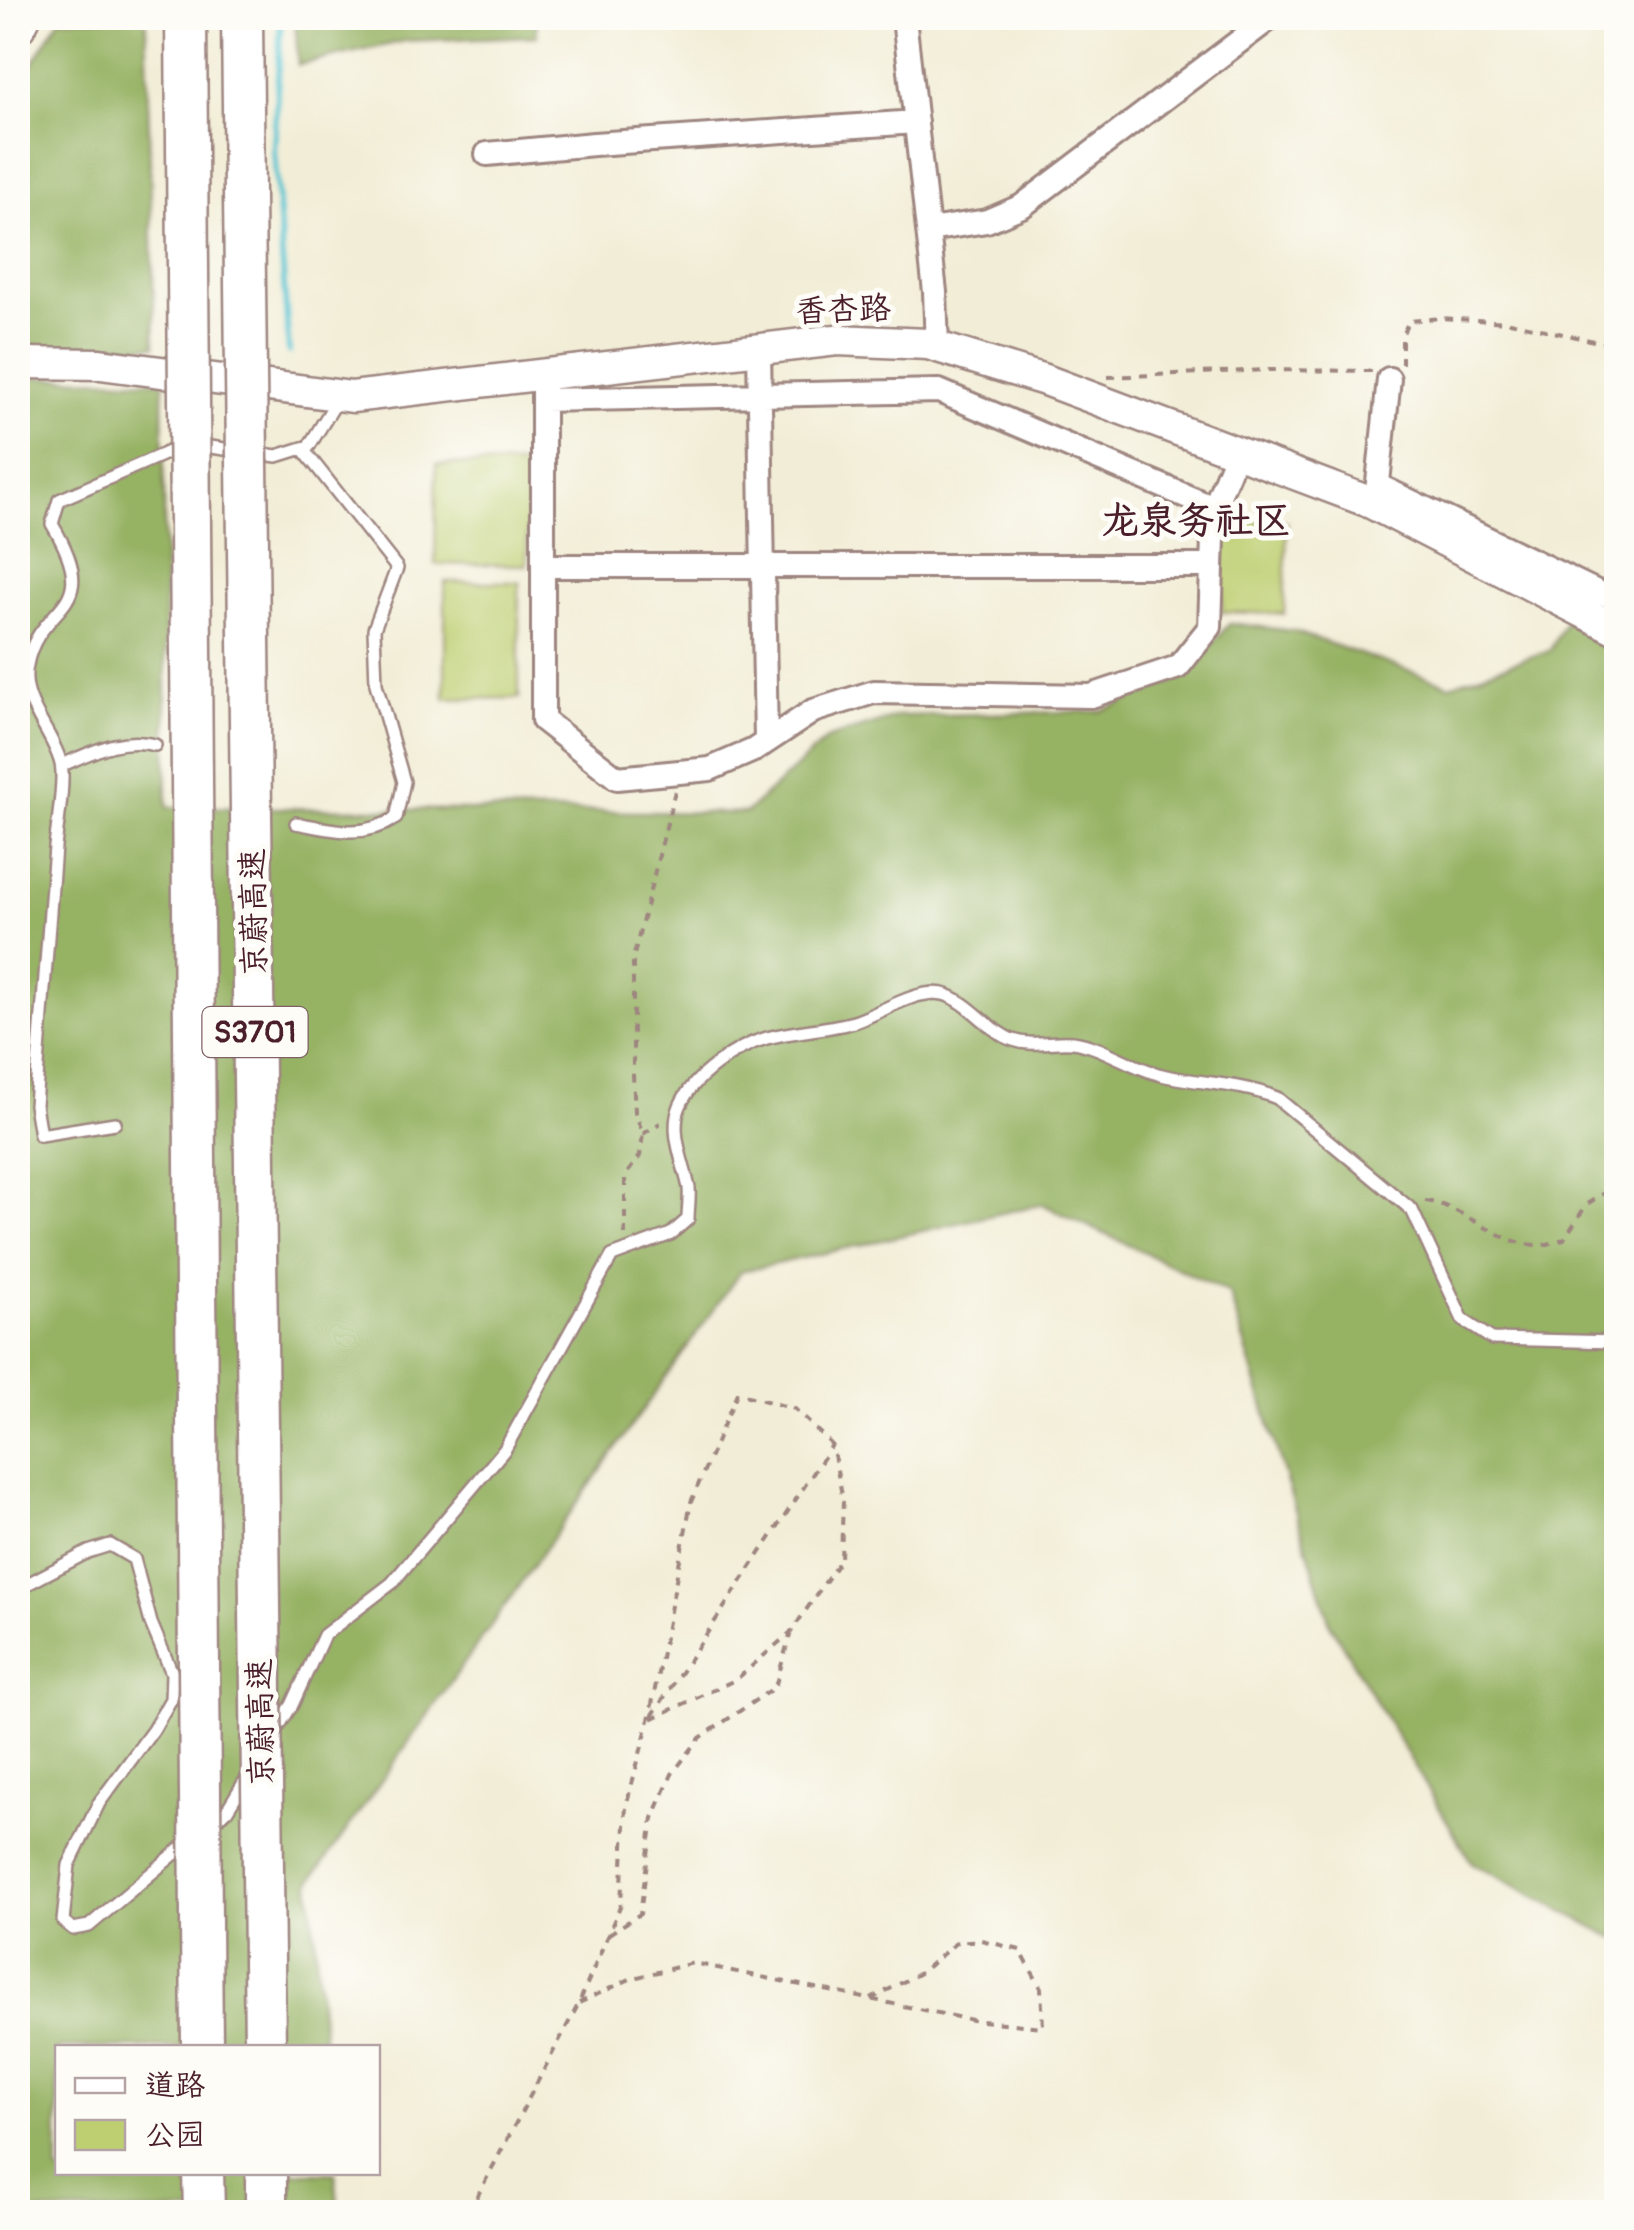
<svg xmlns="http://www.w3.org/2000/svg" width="1634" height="2230" viewBox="0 0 1634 2230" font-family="Pangolin,'LXGW WenKai TC',sans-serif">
<rect width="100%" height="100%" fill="#fdfcf7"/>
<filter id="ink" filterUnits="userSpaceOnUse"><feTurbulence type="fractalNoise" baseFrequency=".01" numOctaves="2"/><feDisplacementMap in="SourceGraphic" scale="20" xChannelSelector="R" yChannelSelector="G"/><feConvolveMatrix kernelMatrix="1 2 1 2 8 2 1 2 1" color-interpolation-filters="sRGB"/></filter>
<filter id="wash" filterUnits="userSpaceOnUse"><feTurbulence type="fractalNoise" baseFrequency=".0048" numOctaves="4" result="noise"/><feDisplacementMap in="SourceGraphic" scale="40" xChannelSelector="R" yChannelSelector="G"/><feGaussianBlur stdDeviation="2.25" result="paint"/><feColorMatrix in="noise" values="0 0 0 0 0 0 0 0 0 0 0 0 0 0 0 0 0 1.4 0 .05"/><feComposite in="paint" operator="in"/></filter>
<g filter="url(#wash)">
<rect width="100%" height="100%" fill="#f2edd6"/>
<path fill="#becf72" stroke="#84774e" stroke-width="2.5" d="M436,464L527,465V565L435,564Z
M1224,520L1287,522L1284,614L1222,612Z
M445,582H519V698L445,699Z"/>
<path fill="#96b264" stroke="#706848" stroke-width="2.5" d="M60,18H146L155,346H18V88Z
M295,18H536L537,36L405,41L298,65Z
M18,377L163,381L167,807L746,813L828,738L899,716L1101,711L1182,678L1230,623L1293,631L1450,685L1550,650L1566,620L1616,644V1939L1472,1863L1330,1624L1229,1293L1042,1204L740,1272L310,1882L324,2047L58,2048V2172L335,2173L339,2212H18Z"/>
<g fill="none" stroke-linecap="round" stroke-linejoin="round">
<path stroke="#59c4d2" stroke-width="6" d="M281,18L274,149L289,352"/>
</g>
</g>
<g filter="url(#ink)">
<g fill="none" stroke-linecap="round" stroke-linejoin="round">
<defs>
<path id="lane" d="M62,765C93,752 121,736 155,745
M296,823C333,830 363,839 396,818L404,782L376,684L374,629L397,568L302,448
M115,1123L40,1135L35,1105C42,1019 49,933 55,847C57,828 65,780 61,764C53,731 19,702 27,665C39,600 106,614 52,524L59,500L173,450L210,447L277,456L309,446L338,399
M18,1589L88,1552L110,1545L134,1559L151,1623L172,1673L171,1699L153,1730L99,1803L69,1865L63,1921L73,1929L89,1926L192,1839
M273,1735L292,1705L324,1635L392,1583L505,1449L612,1256L671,1234L688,1219C688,1209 690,1198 689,1188C684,1163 669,1132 680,1106C692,1077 737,1046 767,1038C797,1030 828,1030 857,1021C883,1012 915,989 943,994C968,1000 991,1033 1013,1040C1033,1047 1053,1040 1073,1042C1104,1046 1134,1070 1166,1076C1204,1084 1240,1083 1277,1098L1412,1210L1463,1320L1492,1339L1616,1342
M210,1824L227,1810L248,1776"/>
<path id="street" d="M904,18L935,292L937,347
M487,154L594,144L916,122
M929,230L987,221L1022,206L1270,18
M759,350L766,742
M543,375V720L617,778L710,769L754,750L813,711L874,692L1091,696L1178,667L1210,627L1214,508L1237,452
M543,400L939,391L1214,508
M1379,486L1597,592L1616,598
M1376,501L1389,379
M543,566H1212"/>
<path id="secondary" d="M18,363L100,364L352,397L837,340L928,344L1045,380L1367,501L1616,629"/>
<path id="primary" d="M18,25L22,18"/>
<path id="highway" d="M203,2172L204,2212
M266,2172V2212"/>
</defs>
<use href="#lane" stroke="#9e8680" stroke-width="16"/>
<use href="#street" stroke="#9e8680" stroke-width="28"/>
<use href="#secondary" stroke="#9e8680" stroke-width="35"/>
<use href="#primary" stroke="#9e8680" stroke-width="40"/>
<use href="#highway" stroke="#9e8680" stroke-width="45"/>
<path stroke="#9e8680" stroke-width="4" stroke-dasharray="8 8" stroke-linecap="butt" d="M1402,364V335L1409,321L1440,318L1510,322L1616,346
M1108,377L1268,370L1373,371
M643,1134L660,1123
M1425,1201C1465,1206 1498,1246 1540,1245C1548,1245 1557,1241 1564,1239L1587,1204L1616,1186
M625,1235V1176L640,1156L643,1134L635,1112L633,1075V959L675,791
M652,1716L832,1445
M609,1934L640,1914L653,1818L672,1774L700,1738L775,1687L791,1632
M579,2003L630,1979L693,1963L972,2020L1043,2027L1041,1988L1020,1950L981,1940L957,1942L920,1973L869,2000
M469,2212L579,2003L621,1904L626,1806L649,1720L691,1502L737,1393L795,1409L832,1445L843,1500L841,1559L791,1632L737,1679L649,1720"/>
<use href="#lane" stroke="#fff" stroke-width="11"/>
<use href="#street" stroke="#fff" stroke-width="22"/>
<use href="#secondary" stroke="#fff" stroke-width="30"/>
<use href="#primary" stroke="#fff" stroke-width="35"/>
<use href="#highway" stroke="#fff" stroke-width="40"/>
<defs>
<path id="highway-bridge" d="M186,18L202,2048
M242,18L265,2048"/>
</defs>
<use href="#highway-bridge" stroke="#9e8680" stroke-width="45" stroke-linecap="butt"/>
<use href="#highway-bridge" stroke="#fff" stroke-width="40"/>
</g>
</g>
<g text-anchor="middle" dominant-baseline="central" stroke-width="10" stroke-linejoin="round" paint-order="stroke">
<rect fill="#fdfcf7" stroke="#806168" stroke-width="2.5" x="202.5" y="1007" width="105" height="50" rx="8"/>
<g font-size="30" font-weight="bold" fill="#4a1f2b">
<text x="255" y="1032">S3701</text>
</g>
<g font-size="32" fill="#4a1f2b" stroke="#fdfcf7">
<text transform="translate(843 310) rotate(-2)">香杏路</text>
<text transform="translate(254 912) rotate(-91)">京蔚高速</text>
<text transform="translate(261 1722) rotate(-91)">京蔚高速</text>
</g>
<g font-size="38" font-weight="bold" fill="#4a1f2b" stroke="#fdfcf7">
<text x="1196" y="521">龙泉务社区</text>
</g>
</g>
<rect width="1634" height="2230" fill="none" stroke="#fdfcf7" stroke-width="60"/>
<rect x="55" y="2045" width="325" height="130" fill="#fdfcf7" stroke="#b5a4a5" stroke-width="2.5"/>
<rect x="75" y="2078" width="50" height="15" fill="#ffffff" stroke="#b5a4a5" stroke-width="2.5"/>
<text x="145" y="2095" font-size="30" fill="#4a1f2b">道路</text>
<rect x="75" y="2120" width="50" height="30" fill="#becf72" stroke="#b5a4a5" stroke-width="2.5"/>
<text x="145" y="2145" font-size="30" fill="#4a1f2b">公园</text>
</svg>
